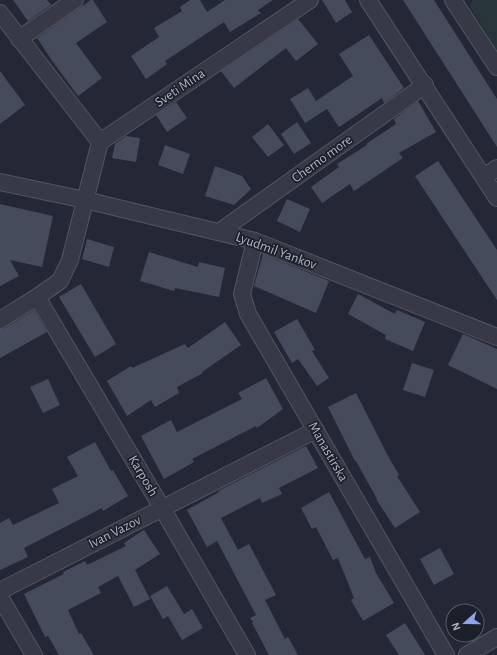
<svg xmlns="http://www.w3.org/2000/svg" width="497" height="655" viewBox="0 0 497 655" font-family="'Alegreya Sans',sans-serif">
<rect width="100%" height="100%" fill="#242836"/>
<path fill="#28363a" d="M472,0H497V50L470,6Z"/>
<path fill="#454b5a" d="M13,0H47L51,5L28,21Z
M91,0H93L107,22L76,43L102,78L78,96L53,62L37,38Z
M190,0H200L207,12L225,0H273L258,10L261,13L230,32L224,22L165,61L167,64L146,79L131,56L159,37L154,28L182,11L180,7Z
M322,0H345L352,12L336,23Z
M403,0H434L497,99V147Z
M298,19L318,44L296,61L286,48L234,88L221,71Z
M369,35L404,88L384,103L382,98L339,127L327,109L305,123L290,99L308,88L316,101L353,76L339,54Z
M0,71L25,105L0,124Z
M418,101L436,132L399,153L403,158L354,191L350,184L322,203L311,187L339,167L337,164L367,145L366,144L396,124L394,119Z
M176,102L187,118L167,132L156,115Z
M297,122L311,143L294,154L281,134Z
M268,124L284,145L268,157L252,137Z
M126,136L140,138L136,162L112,158L115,144Z
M165,145L190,154L183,174L158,165Z
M438,161L497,250V300L415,176Z
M215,166L242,176L251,189L234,205L205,196Z
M287,199L310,209L300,232L277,221Z
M0,204L53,216L42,267L10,260L19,276L0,286Z
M87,239L114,247L109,267L82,259Z
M149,252L198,267L199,262L225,268L219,297L175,288L174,291L140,281Z
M263,254L329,281L316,313L254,286Z
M81,284L116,344L95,357L59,297Z
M358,294L395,314L397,310L425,322L413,351L385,339L386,335L348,314Z
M34,310L47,332L0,358V329L5,328Z
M297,319L315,350L312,351L329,378L317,386L298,359L292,363L274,332Z
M225,322L241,345L202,372L203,373L177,387L179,393L155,407L151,400L127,416L107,381L131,366L132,368L185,344L188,348Z
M463,334L497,349V389L448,365Z
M412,363L434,370L425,397L403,390Z
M266,378L283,409L257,428L256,426L192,459L194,462L164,479L141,436L171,420L177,432L242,399L238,393Z
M48,379L60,405L43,413L30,387Z
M356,393L387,454L399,475L397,476L420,512L395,528L376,499H377L356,461H355L328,407Z
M95,442L111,471L113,470L128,496L103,511L102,508L24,548L28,557L0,570V523L9,518L13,525L59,503L52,489L78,476L67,457Z
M306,446L318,468L279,488L282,494L262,503L260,498L221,518L238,550L249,544L276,595L265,600L285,639L288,637L298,655H269L252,623L253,622L250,618L256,615L217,541L207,547L187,510L219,492L218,491Z
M329,492L365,559L370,557L376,573L394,603L363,621L351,600L354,598L338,558L333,560L316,527L312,529L301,508Z
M144,530L160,554L135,570L150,599L134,607L118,576L98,587L101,593L68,610L79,634L81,633L94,655H59L48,636L45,637L24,594L64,574L63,572L85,561L87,565L126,546L124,543Z
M440,548L454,574L434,585L420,559Z
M167,586L184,614L192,609L203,628L182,640L168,616L163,619L150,596Z
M405,623L417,642L425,655H399L386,635Z"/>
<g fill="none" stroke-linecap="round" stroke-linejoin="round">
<defs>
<path id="street" d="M368,0L497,198
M453,0L497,67
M0,13L100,142
M19,39L75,0
M484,177L497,168
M0,182L85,200L255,241L497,337
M219,232L425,85
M255,241L242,294L248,314L446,655
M37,297L162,508L247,655
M0,320L37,297L60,281L70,260L100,142L310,0
M0,591L316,430
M0,597L34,655
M467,655L497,637"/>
</defs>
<use href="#street" stroke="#525561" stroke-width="18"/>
<use href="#street" stroke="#373a46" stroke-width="16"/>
</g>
<g text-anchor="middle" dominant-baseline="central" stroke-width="3.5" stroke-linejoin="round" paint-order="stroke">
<g font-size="14" fill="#b2b5c3" stroke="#1c202b">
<text transform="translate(180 88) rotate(-34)">Sveti Mina</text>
<text transform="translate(322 159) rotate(-36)">Cherno more</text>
<text transform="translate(276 251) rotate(20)">Lyudmil Yankov</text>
<text transform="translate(328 452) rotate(60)">Manastirska</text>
<text transform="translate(143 476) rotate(59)">Karposh</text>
<text transform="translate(115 532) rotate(-27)">Ivan Vazov</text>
</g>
</g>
<g transform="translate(465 623) rotate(249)"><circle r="19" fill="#1c202b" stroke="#585c68"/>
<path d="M0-3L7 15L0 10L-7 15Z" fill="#90a2e9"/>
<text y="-6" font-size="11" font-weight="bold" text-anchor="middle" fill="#b2b5c3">N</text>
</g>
</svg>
